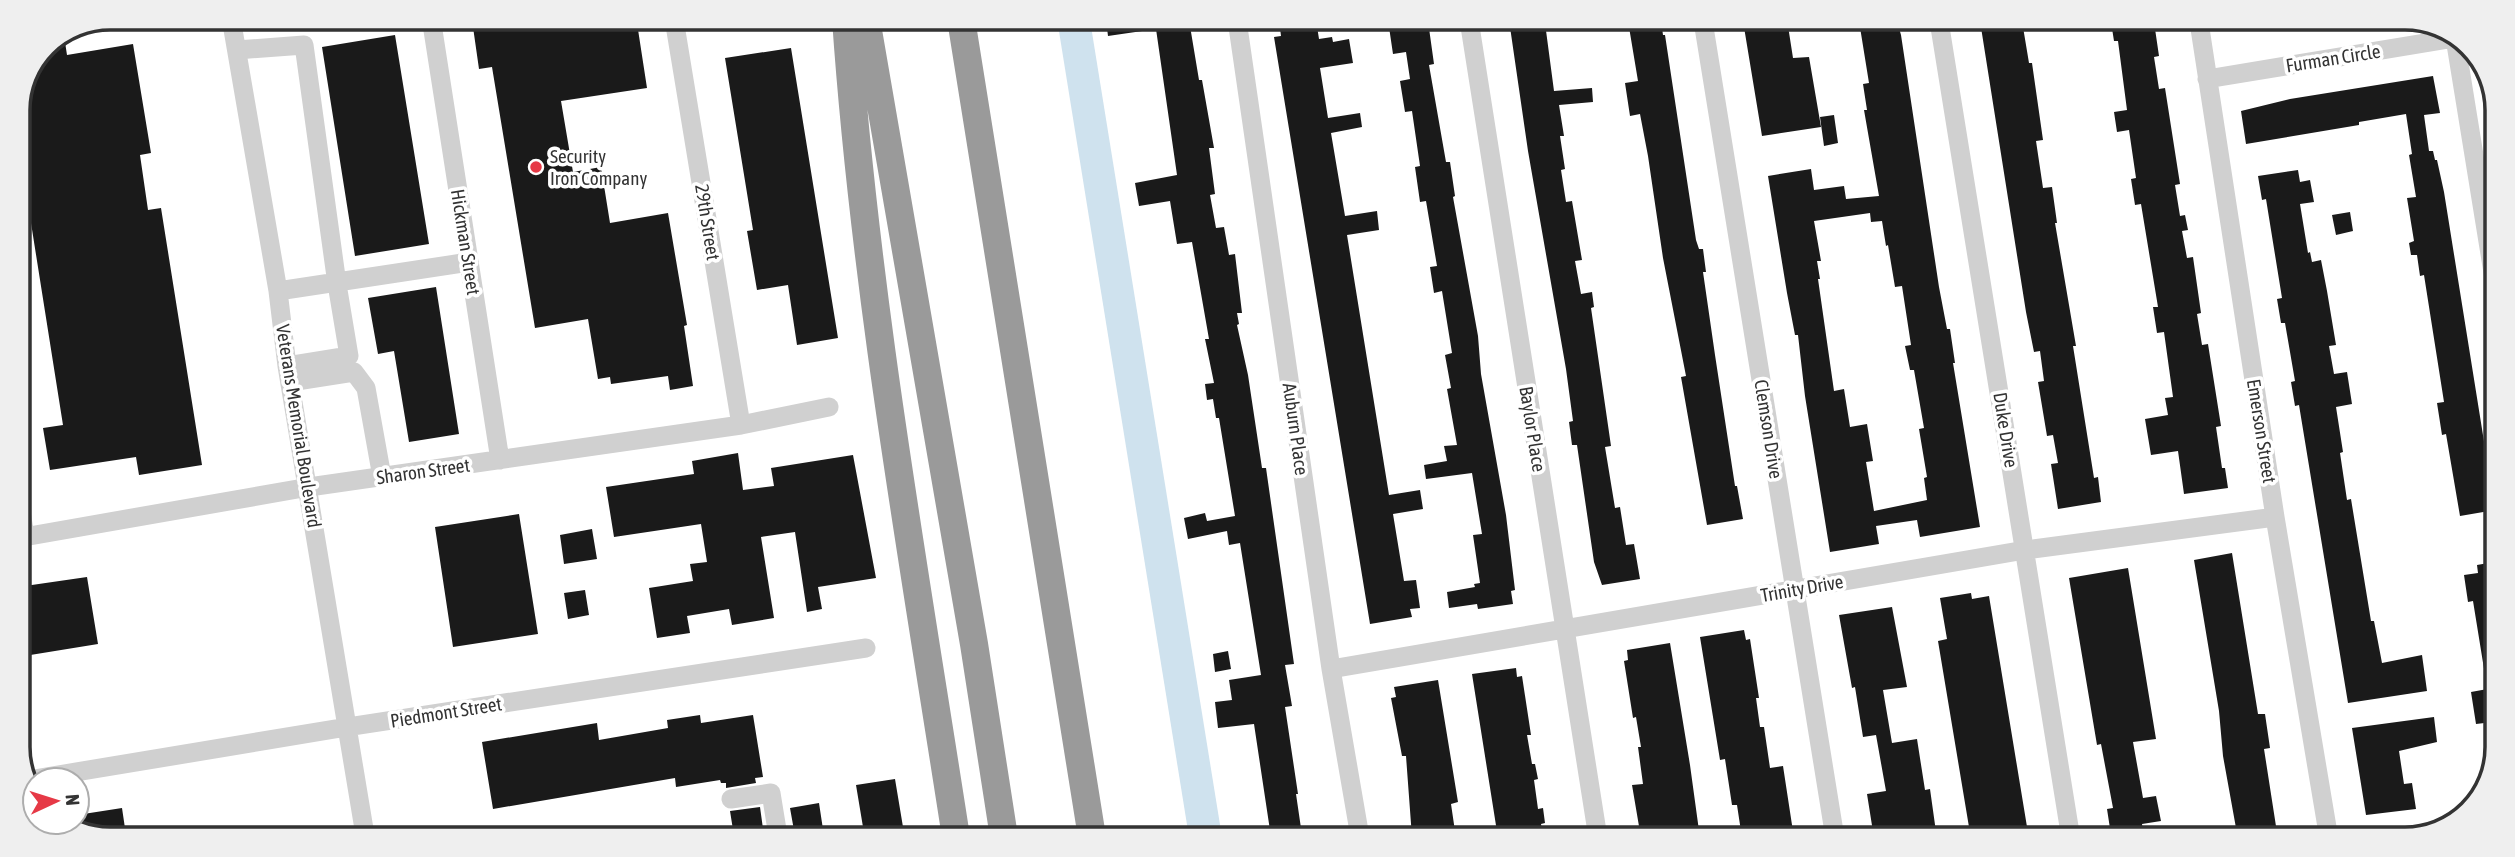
<svg xmlns="http://www.w3.org/2000/svg" width="2515" height="857" viewBox="0 0 2515 857" font-family="'Asap Condensed',sans-serif">
<rect width="100%" height="100%" fill="#fff"/>
<path fill="#cfe2ee" d="M1057,19L1090,20L1222,837H1189Z"/>
<path fill="#1a1a1a" fill-rule="evenodd" d="M528,18H599L600,29L637,23L647,88L561,101L573,172L601,167L610,223L668,213L687,325L684,326L693,386L670,390L668,376L611,384L610,377L598,379L588,319L535,328L492,67L479,69L473,27Z
M1106,20H1189L1199,80H1202L1214,148H1209L1215,194L1210,195L1216,228L1224,227L1229,255L1235,254L1242,313H1237L1239,324L1237,325L1248,375L1262,468H1266L1294,664L1285,665L1292,706L1285,707L1298,794H1296L1302,835L1271,837L1254,724L1218,728L1215,702L1232,700L1229,680L1261,675L1240,543L1229,545L1227,531L1188,539L1184,518L1205,513L1207,521L1235,516L1219,418H1216L1213,399L1207,400L1205,384L1214,383L1205,339H1209L1192,242L1177,244L1170,201L1139,206L1135,183L1177,175L1156,29L1108,36Z
M1279,20H1316L1319,39L1332,37L1333,42L1349,39L1353,63L1320,68L1328,118L1360,113L1362,127L1331,133L1345,216L1377,211L1379,230L1347,235L1389,495L1420,490L1423,509L1393,514L1404,581L1416,580L1420,608L1410,609L1412,617L1370,624L1274,37L1281,36Z
M1509,20H1537V24L1545,23L1554,91L1592,88L1593,102L1559,105L1564,136H1560L1565,169L1561,170L1566,202L1572,201L1582,260L1575,261L1581,294L1592,292L1594,307L1591,308L1611,446L1605,447L1615,508L1620,507L1626,545L1634,544L1640,579L1602,585L1594,562L1577,445H1572L1569,422L1573,421L1566,369L1528,151Z
M1428,21L1434,64L1429,65L1446,162H1450L1455,196L1453,197L1478,336L1481,374L1506,515L1515,590L1511,591L1513,604L1478,609L1477,604L1449,608L1447,592L1475,587L1474,584L1480,583L1473,535L1482,534L1472,473L1426,479L1424,465L1447,461L1444,446L1457,445L1447,389L1451,388L1445,355L1452,353L1442,291L1434,293L1430,267L1437,266L1426,201L1420,202L1415,167L1420,166L1412,111L1405,112L1400,81L1410,79L1406,52L1393,54L1389,27Z
M1628,21H1661L1663,35H1665L1696,240L1699,249H1703L1706,272H1703L1715,355L1735,486H1737L1743,519L1707,525L1681,377L1686,376L1663,258L1648,156L1640,114L1630,116L1625,83L1638,81Z
M1743,21H1778L1779,27L1788,26L1793,58L1809,57L1821,127L1762,136Z
M1859,21H1897L1901,35L1939,287L1947,329H1950L1955,363H1953L1980,527L1920,537L1917,520L1876,526L1879,544L1830,552L1805,396L1798,335H1795L1787,293L1768,176L1811,169L1814,190L1844,186L1846,199L1879,196L1864,110H1867L1863,84L1869,83ZM1870,213L1871,222L1882,221L1886,246L1888,245L1895,287L1902,286L1911,345L1905,346L1910,370H1914L1924,428L1919,429L1927,477L1924,478L1927,500L1874,511L1866,462L1873,461L1867,424L1850,427L1844,389L1834,391L1818,279H1820L1817,261H1821L1814,221Z
M1980,21H2022L2029,63H2032L2043,140L2036,141L2043,188L2052,187L2057,223H2055L2076,346H2073L2094,478L2098,477L2101,502L2058,509L2051,464L2058,463L2053,435L2047,436L2038,382L2044,381L2040,351L2034,352L2026,312Z
M2111,22H2154L2159,56L2154,57L2159,89L2165,88L2180,184L2175,185L2180,216L2185,215L2188,230L2182,231L2187,258L2193,257L2201,313L2197,314L2202,345L2208,344L2221,426L2216,427L2222,468H2225L2228,488L2184,494L2178,451L2151,455L2145,419L2168,415L2165,398L2173,397L2164,332L2157,333L2153,307H2158L2141,204L2135,205L2131,179L2136,178L2129,130L2117,132L2114,112L2127,110L2118,41H2114Z
M395,35L429,244L355,256L322,47Z
M65,42L67,55L133,44L151,153L140,155L148,210L161,208L202,465L139,475L136,457L50,470L43,428L63,425L31,223L24,224L18,183L26,181L18,135V104L44,45Z
M791,48L838,338L797,345L788,285L757,290L747,231L753,230L725,58Z
M2433,76L2440,113L2424,115L2429,151H2433L2435,160H2437L2444,192L2495,510L2460,516L2446,434L2442,435L2437,403L2444,402L2424,275L2420,276L2417,255H2411L2409,243L2414,241L2407,198L2416,197L2409,155L2412,154L2406,114L2359,122V125L2246,144L2241,111L2290,99Z
M1834,115L1838,143L1824,146L1820,117Z
M2298,170L2300,182L2310,180L2314,202L2300,204L2308,253L2310,252L2312,262L2321,260L2327,291L2336,345L2329,346L2334,374L2347,372L2352,404L2336,407L2343,452L2340,453L2347,500L2351,499L2371,621H2374L2382,663L2422,655L2427,691L2348,703L2299,405L2295,406L2291,382L2295,381L2285,323H2281L2277,299L2282,298L2266,199L2262,200L2258,176Z
M2350,212L2353,231L2336,235L2332,215Z
M436,287L459,434L409,442L394,351L378,354L368,298Z
M738,453L743,490L774,486L771,468L853,455L876,578L818,587L822,609L807,612L795,532L761,537L774,618L732,625L729,609L687,616L690,633L657,638L649,588L693,581L690,564L707,562L701,524L614,537L606,487L694,474L692,461Z
M519,514L538,634L453,647L435,527Z
M592,529L597,559L564,564L560,535Z
M2232,553L2258,714H2265L2270,748L2264,749L2278,839H2238L2223,756L2219,711L2194,560Z
M2494,562L2493,675H2485L2473,601L2468,602L2464,575L2478,573L2477,565Z
M2128,568L2156,739L2133,742L2143,798L2156,796L2161,821L2142,824L2143,830L2111,835L2107,809L2113,808L2101,744L2097,745L2069,578Z
M87,577L98,644L18,657V587Z
M585,590L589,615L568,619L564,593Z
M1971,593L1972,599L1989,596L2029,839H1971L1938,641L1947,639L1940,598Z
M1892,607L1907,687L1883,690L1892,743L1917,739L1925,790L1930,789L1937,839L1874,838L1867,794L1886,791L1876,735L1863,737L1855,687L1852,688L1839,615Z
M1744,630L1746,640L1750,639L1759,698H1756L1760,727H1764L1770,768L1783,766L1794,838H1742L1737,805H1732L1725,759L1720,760L1700,637Z
M1670,643L1690,765L1700,838H1641L1632,785L1643,784L1638,747H1641L1636,717L1633,718L1624,661L1628,660L1627,650Z
M1228,651L1231,669L1215,672L1213,654Z
M1516,668L1517,677L1522,676L1531,735H1527L1532,764H1535L1538,779L1534,780L1538,809L1543,808L1545,823L1541,824L1543,834L1519,838H1498L1472,674Z
M1438,680L1458,802L1451,804L1456,838L1412,837L1406,756H1402L1391,698L1396,697L1394,687Z
M2493,688V722L2476,724L2471,692Z
M700,715L701,723L753,715L763,777L755,778L756,783L726,788V783H721L720,780L676,787L675,778L493,809L482,742L597,723L599,740L668,728L667,720Z
M2434,717L2437,742L2399,751L2404,784L2412,783L2416,809L2366,815L2352,728Z
M895,779L903,827L864,833L856,785Z
M819,803L824,836H795L790,808Z
M760,807L764,836H734L730,811Z
M122,808L126,835H80L77,832V815Z"/>
<g fill="none" stroke-linecap="round" stroke-linejoin="round">
<path stroke="#d0d0d0" stroke-width="19" d="M231,18L278,291L287,366L365,835
M674,19L741,425
M1237,20L1331,669L1360,837
M1469,20L1598,838
M1703,21L1835,838
M1939,21L2071,839
M2199,22L2275,517L2329,839
M432,24L500,460
M237,50L304,45L337,284L349,356L287,366
M2207,79L2455,38L2496,291
M278,291L469,262
M290,382L354,372L366,388L382,477
M18,492L25,537
M18,538L309,487L741,425L829,407
M1331,669L2025,550L2275,517
M28,780L347,727L866,648
M731,799L771,793L778,836"/>
<path stroke="#9a9a9a" stroke-width="28" d="M846,19C865,293 914,565 956,837
M866,19L974,644L1004,837
M961,19L1092,837"/>
</g>
<circle fill="#e63946" stroke="#fff" stroke-width="2.5" cx="536" cy="167" r="7"/>
<g text-anchor="middle" dominant-baseline="central" stroke-width="7" stroke-linejoin="round" paint-order="stroke">
<g font-size="19" fill="#333" stroke="#fff">
<text transform="translate(2333 58) rotate(-9)">Furman Circle</text>
<text transform="translate(708 222) rotate(81)">29th Street</text>
<text transform="translate(466 242) rotate(81)">Hickman Street</text>
<text transform="translate(299 426) rotate(81)">Veterans Memorial Boulevard</text>
<text transform="translate(1296 429) rotate(82)">Auburn Place</text>
<text transform="translate(1533 429) rotate(81)">Baylor Place</text>
<text transform="translate(1769 429) rotate(81)">Clemson Drive</text>
<text transform="translate(2006 430) rotate(81)">Duke Drive</text>
<text transform="translate(2262 431) rotate(81)">Emerson Street</text>
<text transform="translate(423 471) rotate(-8)">Sharon Street</text>
<text transform="translate(1802 588) rotate(-10)">Trinity Drive</text>
<text transform="translate(446 712) rotate(-9)">Piedmont Street</text>
</g>
<g font-size="19" fill="#333" stroke="#fff" text-anchor="start">
<text x="550" y="156">Security<tspan x="550" dy="22">Iron Company</tspan></text>
</g>
</g>
<path d="M0 0H2515V857H0ZM110 30H2405A80 80 0 0 1 2485 110V747A80 80 0 0 1 2405 827H110A80 80 0 0 1 30 747V110A80 80 0 0 1 110 30Z" fill="#efefef" fill-rule="evenodd"/>
<path fill="none" stroke="#333" stroke-width="3.5" d="M110 30H2405A80 80 0 0 1 2485 110V747A80 80 0 0 1 2405 827H110A80 80 0 0 1 30 747V110A80 80 0 0 1 110 30Z"/>
<g transform="translate(56 801) rotate(86)"><circle r="33" fill="#ffffff" stroke="#adadad" stroke-width="2"/>
<path d="M0-5L12 26L0 18L-12 26Z" fill="#e63946"/>
<text y="-10" font-size="19" font-weight="bold" text-anchor="middle" fill="#333333">N</text>
</g>
</svg>
